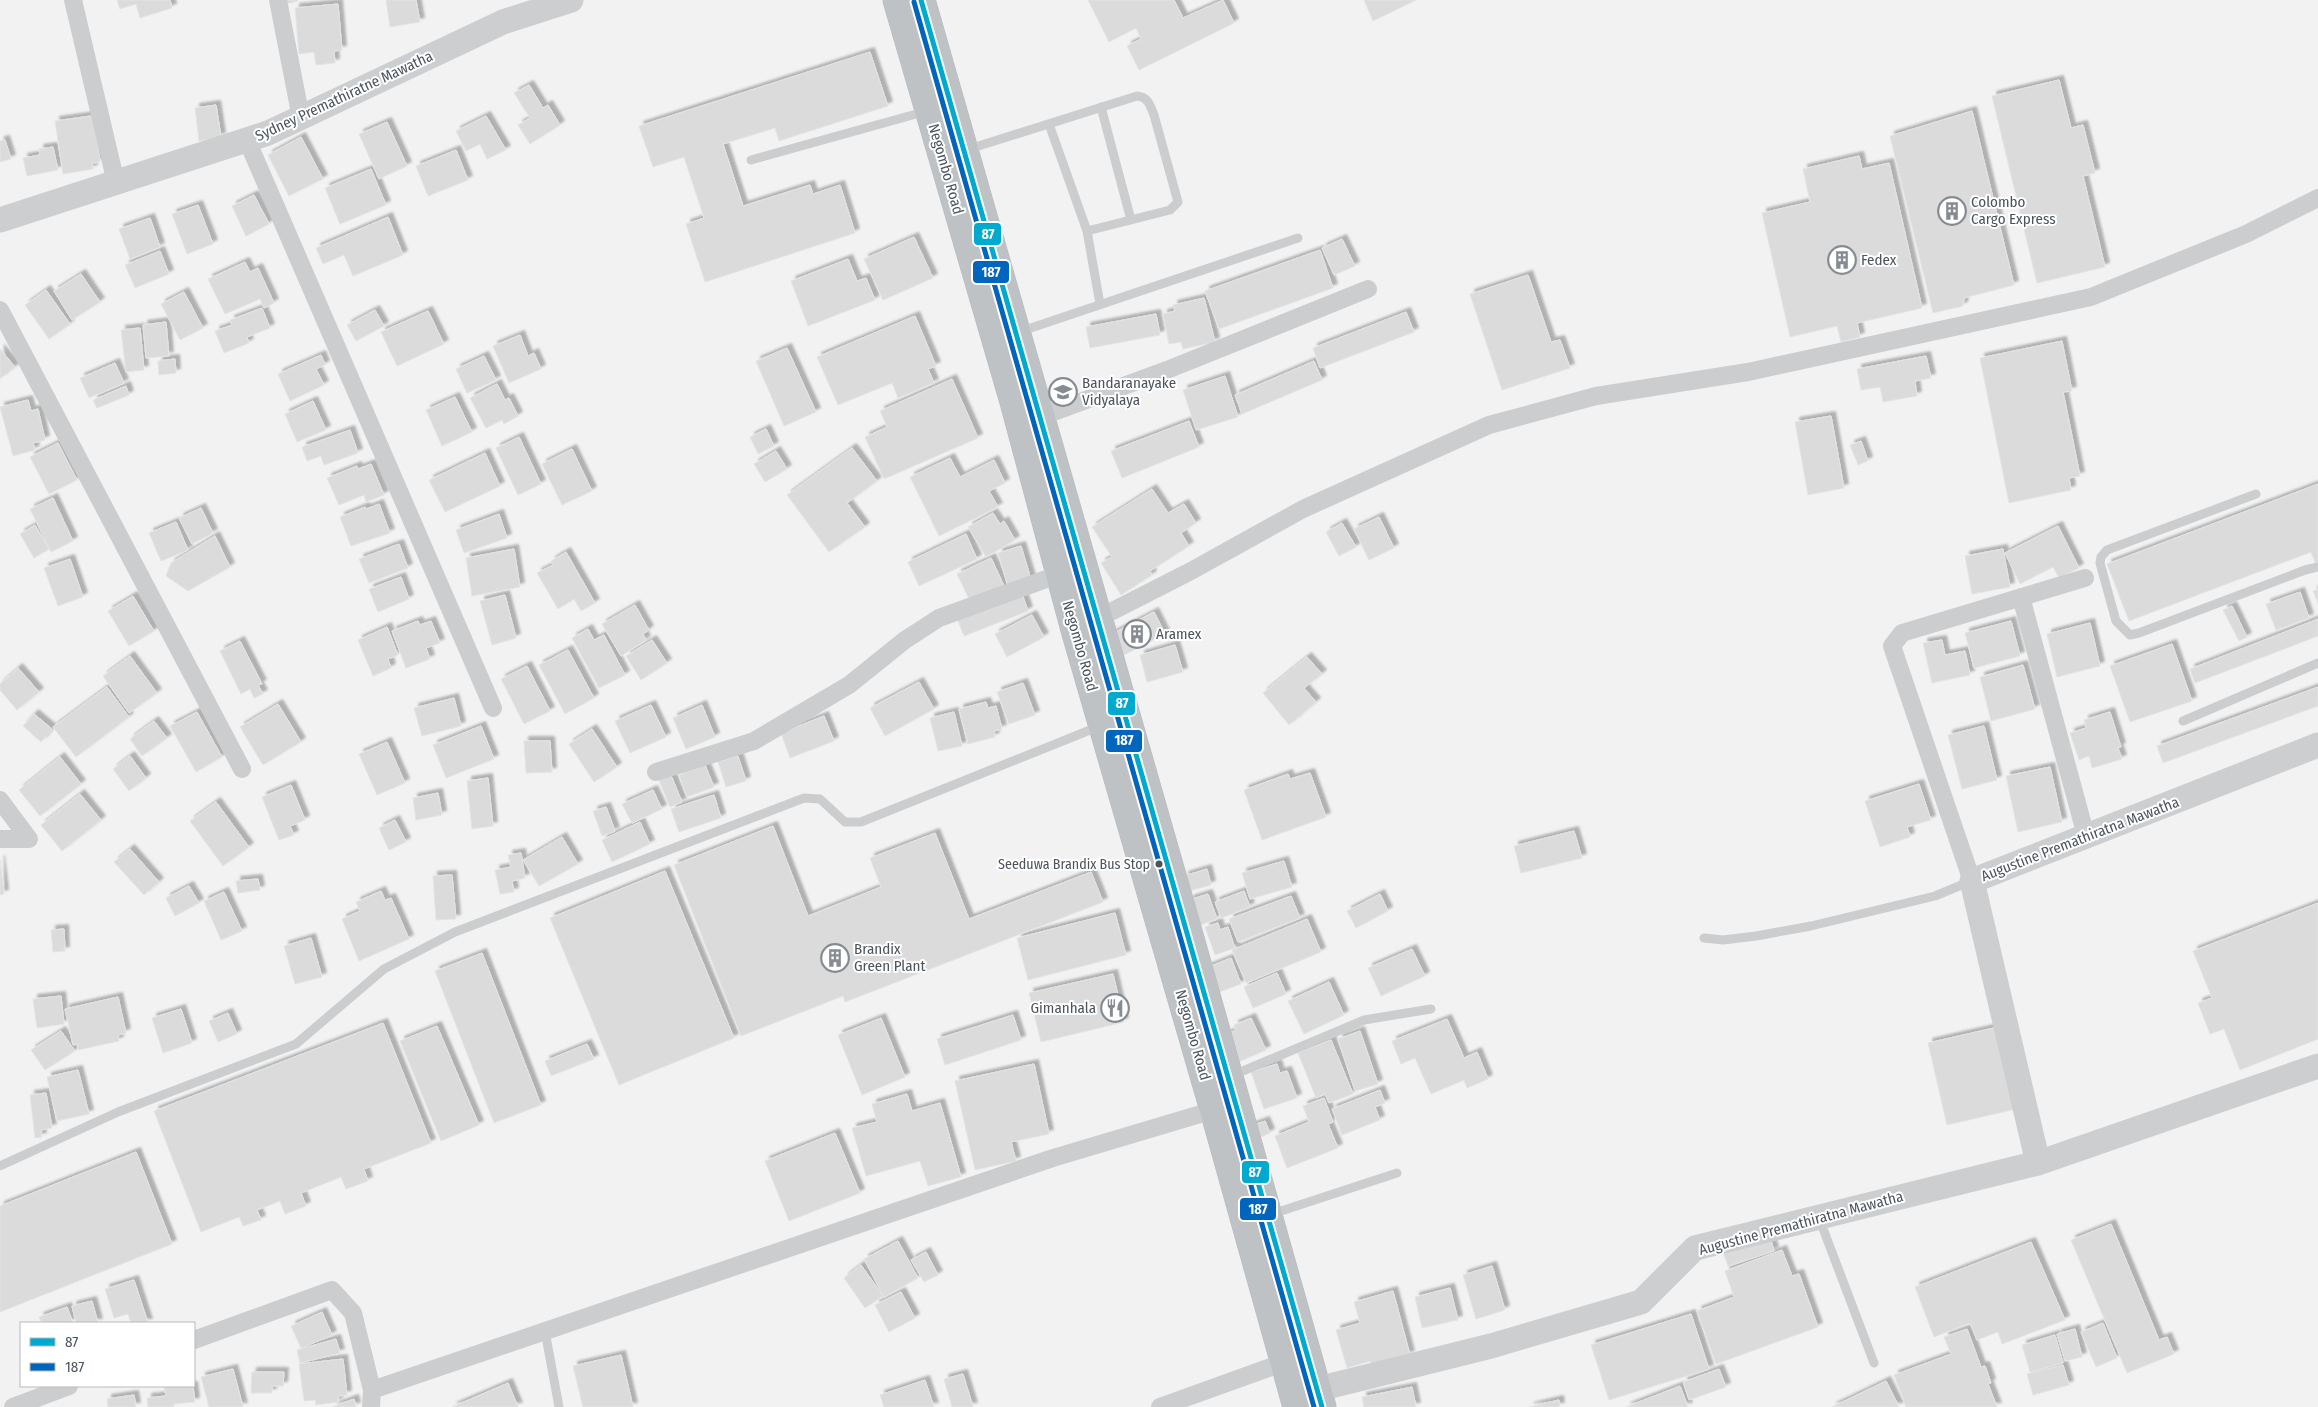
<svg xmlns="http://www.w3.org/2000/svg" width="2318" height="1407" viewBox="0 0 2318 1407" font-family="'Fira Sans Condensed',sans-serif">
<defs>
<filter id="shadow"><feDropShadow dx="4.5" dy="-4.5" stdDeviation="1" flood-color="#0004"/></filter>
</defs>
<rect width="100%" height="100%" fill="#f2f2f2"/>
<path fill="#dbdbdc" stroke="#e3e4e4" filter="url(#shadow)" d="M117,0H170L172,8L140,18L136,4L120,9Z
M284,0H297L298,1L285,4Z
M386,0H416L420,22L390,27Z
M1088,0H1174L1183,18L1223,0L1234,23L1139,70L1127,46L1141,39L1136,28L1109,42Z
M1364,0H1416L1373,21Z
M338,4L342,50L334,51L335,63L316,65L314,52L299,54L295,8Z
M870,52L888,106L779,141L775,128L723,144L743,206L810,185L813,194L840,185L855,233L705,282L686,224L704,218L684,157L653,167L639,126Z
M2059,80L2071,128L2083,125L2095,173L2083,176L2105,267L2037,283L1992,96Z
M529,85L543,108L548,105L560,125L530,144L518,125L530,118L514,93Z
M216,105L221,137L199,141L195,108Z
M1972,111L2014,285L1964,298L1963,306L1933,313L1890,136Z
M98,115L103,149H98L100,162L92,163L93,169L63,174L55,121Z
M486,116L506,150L487,159L480,144L466,151L456,131Z
M387,122L407,166L379,179L359,134Z
M301,137L323,179L289,196L268,155Z
M5,140L11,159L0,162V141Z
M53,147L58,170L27,176L23,158L40,155L39,149Z
M456,150L468,180L428,196L416,166Z
M1859,156L1862,169L1889,163L1922,308L1857,323L1860,337L1841,342L1837,326L1790,337L1762,213L1810,202L1803,169Z
M371,169L386,205L340,224L325,188Z
M254,195L269,224L246,236L232,206Z
M198,205L213,244L187,254L172,214Z
M388,217L403,255L353,276L344,255L323,264L316,248Z
M150,218L160,247L130,259L119,229Z
M914,237L933,278L883,300L864,259Z
M1342,239L1355,266L1334,275L1322,248Z
M1320,250L1333,288L1219,329L1205,291Z
M160,251L169,274L135,288L125,265Z
M848,259L857,281L866,278L875,300L808,326L791,281Z
M245,262L250,272L258,268L274,303L264,308L260,299L225,314L208,279Z
M81,274L100,302L72,320L54,291Z
M1528,275L1551,342L1560,340L1570,368L1502,390L1470,294Z
M46,290L70,324L49,339L25,305Z
M184,292L203,328L180,340L161,304Z
M1204,298L1215,342L1183,349L1181,342L1169,344L1163,314L1175,311L1173,305Z
M262,308L270,328L247,337L249,343L224,353L215,331L232,325L230,320Z
M375,310L384,326L356,341L347,325Z
M428,311L444,344L397,366L381,332Z
M1406,312L1414,332L1320,368L1313,348Z
M1156,314L1160,335L1090,348L1086,327Z
M915,316L936,366L928,369L934,383L898,398L892,383L838,405L817,357Z
M166,322L169,356L146,358L143,325Z
M140,328L144,370L126,372L121,330Z
M520,335L528,356L534,353L541,369L509,383L493,346Z
M2062,341L2072,391L2063,392L2080,476L2069,478L2071,490L2009,503L1980,358Z
M787,348L816,412L784,426L756,361Z
M0,349L15,367L0,379Z
M321,355L325,365L316,369L324,385L290,401L278,374Z
M484,356L496,380L467,393L456,369Z
M1926,356L1931,378L1915,381L1917,396L1883,402L1880,387L1861,390L1857,369Z
M175,359L176,373L159,375L158,361Z
M1314,361L1322,380L1242,414L1235,395Z
M115,363L124,383L89,398L80,378Z
M1225,376L1238,417L1196,430L1183,390Z
M952,379L978,438L884,479L865,437L887,427L880,411Z
M497,384L505,400L509,398L518,416L504,424L502,420L486,428L470,398Z
M126,386L129,395L97,408L93,400Z
M455,397L472,432L442,446L426,410Z
M28,400L31,411L38,409L45,440L33,443L35,450L13,456L0,407Z
M313,401L326,430L297,442L285,414Z
M1831,416L1844,488L1808,495L1795,422Z
M1189,421L1199,447L1122,478L1111,451Z
M766,429L774,446L758,454L750,437Z
M350,430L358,453L324,465L321,456L307,461L302,447Z
M519,437L541,484L518,495L496,448Z
M1861,441L1868,461L1858,465L1850,445Z
M58,443L77,480L49,494L30,457Z
M852,448L877,481L847,503L865,527L829,552L787,495Z
M572,449L592,491L562,505L542,464Z
M776,451L787,469L765,482L754,464Z
M485,453L500,486L445,512L429,480Z
M950,458L960,477L994,460L1005,483L989,491L998,507L939,536L910,477Z
M371,464L384,495L366,502L364,495L339,505L327,478L357,466L358,469Z
M2318,484V564L2316,565L2311,552L2129,621L2107,564Z
M1152,489L1168,513L1184,504L1196,523L1181,533L1189,546L1150,571L1152,575L1121,595L1101,563L1112,557L1092,527Z
M53,498L73,541L51,552L30,509Z
M379,504L390,533L351,546L340,517L365,507L366,509Z
M201,508L213,533L192,544L179,518Z
M993,513L1000,524L1004,521L1015,540L986,557L968,527Z
M499,514L507,538L464,553L456,530Z
M1379,517L1394,548L1369,560L1354,529Z
M176,522L188,550L161,561L149,533Z
M1342,523L1356,547L1339,556L1326,532Z
M35,525L49,549L34,558L20,534Z
M2058,526L2079,568L2059,578L2053,567L2020,584L2005,553Z
M966,534L977,559L919,586L908,562Z
M215,536L230,567L188,591L166,576L171,563Z
M399,544L408,568L369,583L359,559Z
M1021,546L1032,583L1009,590L998,553Z
M514,549L520,587L472,596L466,558Z
M2003,549L2010,587L1972,594L1965,556Z
M566,552L595,603L581,611L574,599L558,609L537,573L553,565L551,561Z
M991,558L1005,588L972,605L957,574Z
M70,559L83,597L58,606L44,568Z
M401,577L409,599L378,612L369,589Z
M2318,590V603L2313,591Z
M1021,591L1028,611L964,636L956,616Z
M2300,592L2309,618L2276,630L2266,604Z
M505,595L516,638L492,645L480,601Z
M133,596L154,631L129,646L108,611Z
M635,605L649,630L643,634L646,640L621,656L602,624Z
M2232,606L2247,637L2239,641L2223,610Z
M1154,612L1165,634L1120,657L1110,635Z
M1032,615L1044,637L1007,657L995,634Z
M2318,619V636L2195,683L2190,669Z
M418,621L420,625L431,621L440,643L426,648L430,659L406,668L392,631Z
M2011,621L2020,656L1974,668L1965,633Z
M2090,623L2100,666L2057,677L2047,634Z
M387,627L398,655L388,659L391,668L373,676L358,640Z
M588,629L594,640L604,635L625,675L599,688L572,638Z
M652,640L667,663L641,680L626,656Z
M1942,640L1945,655L1965,651L1970,675L1932,683L1923,643Z
M240,641L262,684L258,685L263,694L254,698L250,689L241,694L220,651Z
M2172,644L2192,701L2130,722L2110,666Z
M1175,645L1183,672L1147,682L1140,655Z
M568,650L594,698L565,714L539,665Z
M130,656L157,693L129,713L103,676Z
M1307,657L1322,674L1304,688L1316,702L1289,725L1263,693Z
M2023,665L2035,709L1991,721L1980,677Z
M527,666L550,711L524,724L501,679Z
M18,668L39,692L17,710L0,690V684Z
M919,682L934,709L885,736L870,708Z
M1023,683L1035,715L1009,724L997,692Z
M107,687L129,717L76,757L53,727Z
M2318,687V706L2163,763L2157,746Z
M454,698L461,726L422,736L414,708Z
M986,702L988,708L996,706L1002,729L994,731L995,737L968,744L959,709Z
M278,704L301,742L263,765L240,727Z
M651,705L666,737L630,753L615,721Z
M702,705L715,737L686,749L673,718Z
M197,712L222,757L196,772L170,726Z
M954,712L962,746L938,751L930,718Z
M2110,712L2121,747L2118,748L2122,759L2092,768L2089,756L2079,760L2070,733L2086,728L2084,720Z
M34,714L52,729L41,742L23,726Z
M824,716L834,741L790,758L781,733Z
M154,721L167,738L142,756L130,739Z
M481,726L494,759L446,778L433,745Z
M1984,726L1997,780L1962,789L1948,735Z
M592,729L617,767L594,782L569,744Z
M524,741H550L552,772L526,773Z
M387,742L405,783L377,795L359,754Z
M130,756L146,778L129,791L113,769Z
M738,756L746,781L726,787L718,762Z
M60,757L81,784L40,816L19,790Z
M705,765L714,787L687,797L679,775Z
M2050,767L2062,822L2018,832L2006,776Z
M670,773L682,802L670,807L658,778Z
M1310,773L1326,817L1262,840L1244,790L1288,774L1290,779Z
M488,778L493,826L472,829L467,781Z
M1919,784L1931,820L1907,827L1910,837L1880,847L1865,801Z
M291,785L305,820L290,826L294,835L279,840L262,797Z
M653,790L662,809L632,823L622,804Z
M438,793L442,815L416,820L413,798Z
M80,794L101,820L62,851L41,825Z
M714,795L721,818L679,832L671,809Z
M216,802L249,847L223,866L190,821Z
M606,807L615,831L602,836L593,811Z
M395,820L406,842L389,850L379,828Z
M640,822L650,844L612,862L602,840Z
M773,826L808,916L881,887L870,858L935,833L969,919L1091,872L1103,902L845,1002L843,996L741,1036L674,865Z
M1574,831L1582,858L1521,873L1514,846Z
M562,837L578,864L539,886L523,860Z
M130,849L159,882L144,895L114,862Z
M521,853L525,878L512,881L514,892L500,894L495,870L511,867L508,855Z
M0,860L4,894L0,895Z
M1284,861L1292,887L1250,899L1242,873Z
M1207,869L1211,885L1189,891L1184,876Z
M665,871L734,1038L619,1085L550,918Z
M452,875L456,919L436,920L433,876Z
M258,879L260,890L238,893L236,881Z
M189,886L199,903L175,916L166,898Z
M381,891L385,900L391,898L409,939L359,961L342,919L360,911L356,902Z
M1244,891L1250,907L1221,918L1215,902Z
M224,892L242,931L221,940L204,901Z
M1208,894L1217,919L1197,926L1189,900Z
M1380,894L1388,911L1356,928L1347,911Z
M1291,896L1300,918L1238,942L1229,919Z
M2318,903V1039L2240,1070L2224,1029L2210,1034L2198,1003L2212,998L2193,951Z
M1115,913L1126,955L1028,980L1017,938Z
M1307,919L1321,952L1246,983L1232,950Z
M1218,923L1220,930L1228,927L1235,948L1215,955L1205,927Z
M64,929L65,951L53,952L51,930Z
M311,938L322,977L295,984L284,946Z
M1412,949L1425,976L1381,996L1368,968Z
M482,953L541,1105L494,1123L435,971Z
M1231,958L1241,984L1211,995L1201,970Z
M1277,973L1286,994L1253,1008L1244,987Z
M1113,974L1124,1022L1041,1042L1029,993Z
M1329,982L1344,1015L1304,1034L1288,1001Z
M61,996L64,1024L37,1028L33,999Z
M118,997L126,1033L118,1035L119,1041L78,1050L77,1044L73,1045L65,1009Z
M181,1009L192,1043L163,1053L152,1018Z
M228,1013L237,1034L218,1042L209,1021Z
M1013,1015L1021,1040L945,1065L937,1039Z
M881,1018L905,1077L862,1095L838,1035Z
M1251,1018L1266,1050L1234,1064L1222,1037L1236,1030L1234,1025Z
M1447,1019L1464,1058L1477,1052L1488,1079L1467,1088L1464,1080L1431,1094L1415,1058L1401,1064L1392,1041Z
M383,1023L431,1143L364,1169L368,1181L346,1189L341,1177L301,1193L306,1206L285,1214L280,1201L257,1210L261,1220L243,1226L239,1217L201,1232L154,1111Z
M437,1026L479,1125L441,1141L400,1041Z
M1998,1027L2016,1109L1947,1125L1928,1043Z
M61,1031L75,1051L45,1070L31,1050Z
M1360,1031L1378,1084L1355,1091L1338,1039Z
M1331,1040L1353,1094L1329,1103L1325,1094L1316,1098L1298,1053Z
M587,1044L594,1059L551,1076L545,1061Z
M1034,1064L1049,1134L1011,1142L1016,1161L975,1170L955,1081Z
M1277,1064L1280,1073L1287,1071L1297,1098L1264,1109L1251,1072Z
M78,1070L89,1114L57,1121L47,1077Z
M1380,1090L1385,1103L1375,1107L1380,1120L1342,1135L1332,1109Z
M46,1093L52,1128L41,1130L42,1137L35,1138L30,1095Z
M907,1094L912,1111L940,1103L961,1177L928,1186L920,1161L866,1176L852,1128L877,1122L872,1104Z
M1324,1098L1333,1122L1328,1124L1338,1148L1287,1168L1275,1136L1309,1122L1303,1106Z
M1265,1121L1270,1133L1254,1140L1249,1127Z
M835,1133L860,1193L789,1221L765,1161Z
M136,1152L172,1244L0,1312V1206Z
M2111,1224L2159,1340L2167,1337L2174,1354L2127,1373L2071,1240Z
M1770,1237L1774,1251L1728,1266L1723,1252Z
M898,1241L918,1278L884,1297L864,1259Z
M2031,1242L2065,1320L2002,1344L1998,1332L1977,1340L1970,1323L1934,1337L1915,1287Z
M1782,1250L1792,1276L1799,1274L1818,1327L1716,1364L1697,1311L1734,1297L1725,1271Z
M926,1252L938,1275L924,1282L911,1260Z
M861,1265L883,1296L865,1308L844,1278Z
M1492,1266L1505,1310L1476,1319L1463,1275Z
M134,1280L148,1323H131L128,1314L114,1318L105,1289Z
M1450,1288L1458,1320L1422,1328L1415,1297Z
M1393,1291L1410,1355L1371,1365L1370,1361L1347,1368L1336,1330L1360,1323L1354,1302Z
M901,1292L915,1318L889,1332L875,1305Z
M92,1301L98,1323H76L72,1306Z
M67,1307L73,1323H42L39,1317Z
M322,1312L332,1335L301,1348L291,1326Z
M1691,1314L1709,1369L1609,1400L1591,1345Z
M2103,1323L2117,1358L2096,1367L2081,1332Z
M1967,1329L1981,1367L1985,1366L1991,1383L1988,1384L1997,1407H1906L1894,1375L1951,1354L1944,1337Z
M2075,1329L2082,1357L2065,1361L2057,1334Z
M2055,1335L2063,1363L2030,1372L2022,1345Z
M336,1339L340,1353L300,1363L297,1350Z
M621,1355L633,1407H583L573,1366Z
M343,1359L347,1395L338,1396V1402L316,1405L315,1400L304,1401L299,1364Z
M2063,1365L2069,1385L2033,1395L2027,1374Z
M233,1369L243,1407H209L201,1377Z
M1719,1369L1726,1387L1689,1400L1683,1382Z
M252,1372H284L283,1386H272V1393H251Z
M963,1374L973,1407H952L944,1379Z
M925,1380L934,1407H884L880,1395Z
M1886,1381L1899,1407H1832Z
M508,1383L518,1407H452Z
M164,1386H193L195,1402L173,1404L174,1407H148L147,1398L166,1396Z
M1680,1386L1688,1407H1626Z
M1412,1387L1416,1407H1364L1362,1397Z
M134,1395L136,1407H108L107,1399Z
M354,1399L356,1407H332Z
M1559,1400L1560,1407H1529Z"/>
<g fill="none" stroke-linecap="round" stroke-linejoin="round">
<defs>
<path id="highway" d="M897,0L1014,402L1075,630L1214,1110L1297,1407
M921,0L1189,935L1322,1407"/>
</defs>
<use href="#highway" stroke="#b8bbbf" stroke-width="29"/>
<path stroke="#cccdcf" stroke-width="9" d="M1101,107L1131,220
M1049,124L1087,231L1100,304
M966,150L1137,96C1148,97 1150,105 1154,115L1178,202L1170,210L1087,231
M751,160L927,111
M1019,332L1298,238
M2256,494L2107,550L2101,557L2100,563L2116,621L2130,635L2139,633L2305,570L2318,567
M2183,721L2318,663
M1704,938L1723,940L1756,936L1811,926L1935,896L1971,881
M1231,1076L1364,1020L1431,1009
M0,1166L118,1112L296,1044L384,969L455,932L804,798L820,799L845,822H861L1100,726
M1272,1214L1397,1173
M1819,1218L1874,1363
M545,1331L559,1407"/>
<path stroke="#cccdcf" stroke-width="18" d="M73,0L116,183
M278,0L301,118
M247,140L493,708
M0,310L242,769
M1040,417L1167,370L1368,289
M2021,597L2086,836
M1089,623L1191,571L1303,509L1489,425L1596,396L1748,372L2091,297L2246,234L2318,198
M656,772L754,741L849,685L905,640L939,618L1060,574
M0,800L29,839H0
M1972,881L1892,646L1902,633L2085,578
M194,1340L332,1290L353,1313L372,1390L371,1407
M372,1390L1053,1158L1214,1110
M13,1407L69,1386
M1160,1407L1285,1362"/>
<path stroke="#cdced0" stroke-width="25" d="M0,220L268,133L503,22L571,0
M2038,1163L2318,1066
M1298,1394L1491,1346L1641,1302L1695,1248L2038,1163L1972,881L2318,745"/>
<use href="#highway" stroke="#bec2c5" stroke-width="28"/>
<defs>
<path id="bus-1" d="M921,0L1322,1407"/>
<path id="bus-2" d="M914,2L1314,1407"/>
</defs>
<use href="#bus-1" stroke="#fff" stroke-width="9"/>
<use href="#bus-2" stroke="#fff" stroke-width="9"/>
<use href="#bus-1" stroke="#00a9ce" stroke-width="5"/>
<use href="#bus-2" stroke="#0065bd" stroke-width="5"/>
</g>
<defs>
<symbol id="building-ring" viewBox="-11 -11 22 22"><circle r="9.5" fill="#fff" stroke="#858b90" stroke-width="1.5"/><path d="M-4-6H4V6H1V3H-1V6H-4ZM-2.5-4.3h1.7v1.8h-1.7ZM.8-4.3h1.7v1.8H.8ZM-2.5-1h1.7V.8h-1.7ZM.8-1h1.7V.8H.8Z" fill="#858b90"/></symbol>
<symbol id="school-ring" viewBox="-11 -11 22 22"><circle r="9.5" fill="#fff" stroke="#858b90" stroke-width="1.5"/><path d="M0-5L7-2L0 1L-7-2ZM-4 1L0 2.5L4 1V4Q0 6-4 4Z" fill="#858b90"/></symbol>
<symbol id="restaurant-ring" viewBox="-11 -11 22 22"><circle r="9.5" fill="#fff" stroke="#858b90" stroke-width="1.5"/><path d="M-5-6h1v4h1v-4h1v4h1v-4h1v5L-1.5 .5V6h-2V.5L-5-1ZM5-6V6H3V1.5H1.5Q1.5-4 5-6Z" fill="#858b90"/></symbol>
</defs>
<g fill-rule="evenodd">
<use href="#building-ring" x="1936" y="195" width="32" height="32"/>
<use href="#building-ring" x="1826" y="244" width="32" height="32"/>
<use href="#school-ring" x="1047" y="376" width="32" height="32"/>
<use href="#building-ring" x="1121" y="618" width="32" height="32"/>
<use href="#building-ring" x="819" y="942" width="32" height="32"/>
<use href="#restaurant-ring" x="1099" y="992" width="32" height="32"/>
</g>
<circle fill="#4b535c" stroke="#fff" stroke-width="2" cx="1159" cy="864" r="4.5"/>
<g text-anchor="middle" dominant-baseline="central" stroke-width="4" stroke-linejoin="round" paint-order="stroke">
<g font-size="14" fill="#4b535c" stroke="#fff" text-anchor="end">
<text x="1150" y="864">Seeduwa Brandix Bus Stop</text>
</g>
<g font-size="15" fill="#4b535c" stroke="#fff">
<text transform="translate(344 96) rotate(-25)">Sydney Premathiratne Mawatha</text>
<text transform="translate(946 169) rotate(74)">Negombo Road</text>
<text transform="translate(1080 646) rotate(74)">Negombo Road</text>
<text transform="translate(2080 839) rotate(-21)">Augustine Premathiratna Mawatha</text>
<text transform="translate(1193 1035) rotate(74)">Negombo Road</text>
<text transform="translate(1801 1223) rotate(-15)">Augustine Premathiratna Mawatha</text>
</g>
<g font-size="15" fill="#4b535c" stroke="#fff" text-anchor="start">
<text x="1971" y="202">Colombo<tspan x="1971" dy="17">Cargo Express</tspan></text>
<text x="1861" y="260">Fedex</text>
<text x="1082" y="383">Bandaranayake<tspan x="1082" dy="17">Vidyalaya</tspan></text>
<text x="1156" y="634">Aramex</text>
<text x="854" y="949">Brandix<tspan x="854" dy="17">Green Plant</tspan></text>
<text x="1096" y="1008" text-anchor="end">Gimanhala</text>
</g>
</g>
<g stroke="#fff" stroke-width="2">
<rect x="973" y="222" width="29" height="24" rx="5" fill="#00a9ce"/>
<rect x="972" y="260" width="38" height="24" rx="5" fill="#0065bd"/>
<rect x="1107" y="691" width="29" height="25" rx="5" fill="#00a9ce"/>
<rect x="1105" y="729" width="38" height="24" rx="5" fill="#0065bd"/>
<rect x="1241" y="1160" width="29" height="24" rx="5" fill="#00a9ce"/>
<rect x="1239" y="1197" width="38" height="24" rx="5" fill="#0065bd"/>
</g>
<g font-size="14" text-anchor="middle" font-weight="bold" fill="#fff">
<text x="988" y="239">87</text>
<text x="991" y="277">187</text>
<text x="1122" y="708">87</text>
<text x="1124" y="745">187</text>
<text x="1255" y="1177">87</text>
<text x="1258" y="1214">187</text>
</g>
<rect x="20" y="1322" width="175" height="65" fill="#ffffff" stroke="#b7babe"/>
<rect x="30" y="1338" width="25" height="8" fill="#00a9ce" stroke="#b7babe"/>
<text x="65" y="1347" font-size="15" fill="#4b535c">87</text>
<rect x="30" y="1363" width="25" height="8" fill="#0065bd" stroke="#b7babe"/>
<text x="65" y="1372" font-size="15" fill="#4b535c">187</text>
</svg>
